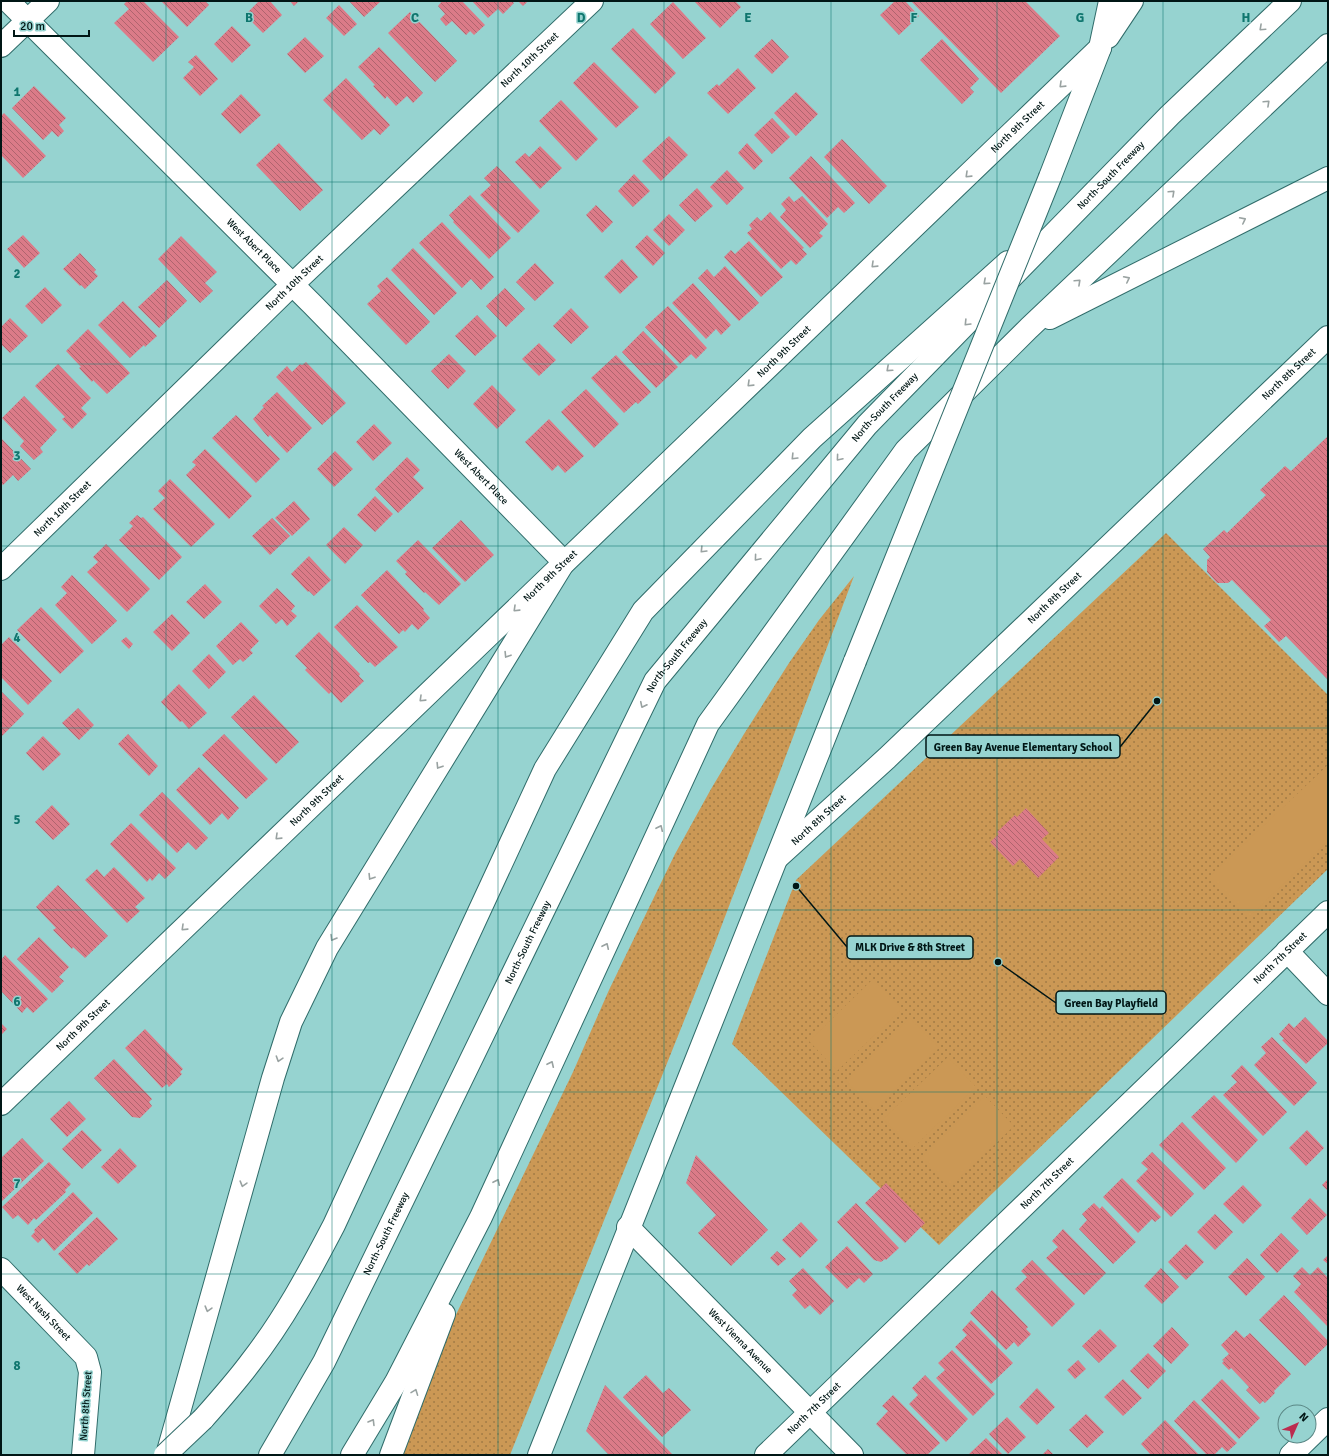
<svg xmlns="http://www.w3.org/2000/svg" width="1329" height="1456" viewBox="0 0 1329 1456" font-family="Signika,sans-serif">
<defs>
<pattern id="grass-dots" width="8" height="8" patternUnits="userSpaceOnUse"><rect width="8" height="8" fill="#cb9855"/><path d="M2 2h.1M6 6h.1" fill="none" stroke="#a27b45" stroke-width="1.8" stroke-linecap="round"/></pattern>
<pattern id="building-back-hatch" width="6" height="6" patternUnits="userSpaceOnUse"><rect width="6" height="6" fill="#db7b88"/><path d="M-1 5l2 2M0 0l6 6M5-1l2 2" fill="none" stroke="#af646e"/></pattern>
</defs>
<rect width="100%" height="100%" fill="#96d3d0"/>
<path fill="url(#grass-dots)" d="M1166,533L1328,695V869L939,1245L732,1044L796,880Z
M854,576L712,951L510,1455H402L452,1323L573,1072L609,990L675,854L711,789L744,734L789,663L819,620Z"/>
<path fill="#cb9855" d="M1328,765V841L1250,916L1210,876Z
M873,979L902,1009L837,1071L809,1041Z
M910,1018L939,1048L874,1111L846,1081Z
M948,1057L976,1087L912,1149L883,1119Z
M985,1096L1014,1126L949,1188L920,1158Z"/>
<path fill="url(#building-back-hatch)" d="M127,1H143L179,37L153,62L114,23L129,9L124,4Z
M161,1H205L209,5L187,27Z
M259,1H270L282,15L263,33L245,15Z
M290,1H299L294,6Z
M349,1H381L364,17Z
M442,1H462L485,25L474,35L470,31L466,35L452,21L446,26L440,19L445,14L438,6Z
M472,1H512L514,3L503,14L498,9L488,18Z
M518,1H528L523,6Z
M694,1H735L741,7L720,28Z
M895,1H905L919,16L899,35L880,15Z
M911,1H1025L1060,36L1001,93Z
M673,2L706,38L683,59L650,24Z
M339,5L357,24L344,36L326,18Z
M410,12L457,61L435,82L388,33Z
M232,26L251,45L232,63L214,44Z
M633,28L676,73L655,94L611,49Z
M305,37L324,56L305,73L287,54Z
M772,39L789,57L772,74L754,56Z
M942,39L979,79L970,88L974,92L962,104L920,60Z
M379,47L423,93L413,103L407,96L396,106L387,96L385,99L373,86L375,85L358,67Z
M196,55L218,79L200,96L183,78L194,67L188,62Z
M594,62L639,107L616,128L573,83Z
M738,68L756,88L728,114L707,93L717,84L719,86Z
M346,78L390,125L380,135L374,129L362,140L323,100Z
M34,86L66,118L59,125L64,131L58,137L52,131L43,140L12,108Z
M796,92L818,114L796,136L774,113Z
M241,94L261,115L240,134L221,114Z
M561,100L598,139L576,161L539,121Z
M4,113L46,156L23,178L1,155V116Z
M772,118L790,137L772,154L754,135Z
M669,136L688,155L661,181L642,161Z
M842,139L887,186L869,204L824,157Z
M279,143L323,190L300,211L256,165Z
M747,143L763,161L754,170L738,153Z
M540,146L562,168L540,189L515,162L525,153L529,157Z
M811,156L855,203L844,213L838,207L827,218L789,178Z
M497,166L540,211L518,233L480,195L491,185L484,178Z
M727,170L744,188L727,205L710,187Z
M634,174L650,191L633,207L618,191Z
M697,188L713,206L695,222L679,205Z
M470,195L511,238L489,259L453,222L454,221L449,215Z
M789,196L794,202L802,196L828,224L819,233L823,236L810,248L780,217L786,210L781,204Z
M596,205L613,222L602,233L586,215Z
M770,212L804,248L802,249L807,254L796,265L791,260L781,269L747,233L752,229L749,225L757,217L761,221Z
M669,214L685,230L669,246L653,230Z
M442,222L494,277L481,290L471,279L462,288L419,243Z
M23,235L40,253L24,268L7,249Z
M647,235L665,253L653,266L635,247Z
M181,236L217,272L205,283L213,291L200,303L158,259Z
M749,241L783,277L761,297L724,257L731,250L735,254Z
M413,248L457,293L434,315L391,270Z
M80,253L96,270L94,272L98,276L85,289L81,285L80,286L63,269Z
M622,259L638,277L620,294L604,277Z
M535,263L554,283L535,301L516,282Z
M725,266L759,303L739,321L698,278L707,269L714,277Z
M387,277L430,322L406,345L367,304L381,291L377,286Z
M167,280L187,301L159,328L138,307Z
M693,283L731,325L721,335L716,329L706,339L672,303Z
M45,287L62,305L42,324L25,306Z
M505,288L525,309L506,327L486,306Z
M123,301L157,336L145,347L144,345L130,358L98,325Z
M668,306L707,348L696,359L691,354L680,364L645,327Z
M571,308L589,327L571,344L553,326Z
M477,315L497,336L475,356L455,336Z
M10,318L28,336L10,353L1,344V327Z
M88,329L130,373L107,394L93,380L92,382L79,368L81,367L66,351Z
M643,331L678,367L656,388L622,352Z
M539,343L556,360L539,376L522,359Z
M449,354L466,371L448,389L431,371Z
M616,355L651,392L638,404L636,402L624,413L591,378Z
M306,362L346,403L322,425L276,377L287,366L292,372L300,364L302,365Z
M58,364L91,398L81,408L87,414L72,429L62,419L65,417L35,386Z
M492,385L516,410L497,429L473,404Z
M586,389L619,424L594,448L561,412Z
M277,392L312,428L287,453L270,435L268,437L253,419L264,407L262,406Z
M24,396L57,430L40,448L43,452L34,460L20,446L24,441L2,418Z
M236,415L280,459L256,483L212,438Z
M549,419L584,456L565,473L558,465L552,471L525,442Z
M374,424L392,443L373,461L356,442Z
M1328,436V680L1286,636L1279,642L1264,626L1271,620L1232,580L1228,583H1217L1207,572V560L1210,557L1203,549L1224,530L1227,533L1266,495L1260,490L1285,466L1291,471Z
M1,438L31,469L18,481L13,475L3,485L1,483Z
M205,449L252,496L229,519L186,475L196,465L192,462Z
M335,451L353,469L334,487L317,469Z
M407,457L420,470L413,477L424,488L398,513L375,489Z
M170,479L215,524L191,547L153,509L165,498L158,491Z
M375,496L393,514L375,532L357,515Z
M294,501L310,519L292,536L275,518Z
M137,515L141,518L143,517L182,557L159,580L119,540L133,526L129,523Z
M272,518L290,536L270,555L252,536Z
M461,520L494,555L465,582L432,548Z
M344,527L363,545L345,564L326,545Z
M418,540L461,584L439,605L425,592L424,593L405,574L407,572L396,561Z
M106,544L150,589L127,612L87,572L98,562L93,557Z
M309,556L331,580L314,596L309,591L308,592L291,574Z
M387,570L424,609L423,610L430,618L418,630L412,624L405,632L403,630L399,634L361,595Z
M72,575L117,621L92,644L55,605L67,593L61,587Z
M205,584L222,602L204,619L186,602Z
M277,588L295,606L291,611L297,616L287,626L282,619L276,624L259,606Z
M357,605L398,647L375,667L370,662L368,663L334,627Z
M41,607L84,651L60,674L17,630Z
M172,614L190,633L172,651L153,632Z
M241,622L259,641L250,650L253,653L243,662L240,659L233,665L216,646Z
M319,632L360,674L359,676L364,681L341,703L331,692L329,694L305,670L307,668L295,656Z
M9,637L52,681L28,705L1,677V645Z
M126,637L133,644L129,649L121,641Z
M209,654L226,672L209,689L192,671Z
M179,684L207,713L189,729L182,721L180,722L161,702Z
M1,691L24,714L2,736L1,735Z
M254,695L299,742L276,764L231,717Z
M78,708L94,725L79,740L62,723Z
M128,734L158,766L149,776L118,744Z
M224,734L268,779L246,799L202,755Z
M43,736L61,754L43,771L26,753Z
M199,767L239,808L228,820L222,813L210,825L176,790Z
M162,792L208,838L196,850L188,842L177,853L139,815Z
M52,805L70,824L53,840L35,822Z
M1026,808L1049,833L1042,839L1059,857L1038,878L1020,859L1013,866L990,842L999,834L997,832L1015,815L1017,817Z
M131,823L176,868L165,879L159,873L152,881L150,878L147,882L110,844Z
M114,867L145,898L135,907L140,911L127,923L85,880L97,869L104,877Z
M58,885L108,936L85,958L73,947L72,949L53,930L56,928L36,907Z
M39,937L69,967L59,977L64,981L52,993L17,959Z
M5,955L48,999L33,1013L27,1007L22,1013L1,991V960Z
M1305,1017L1328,1041V1043L1306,1064L1282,1040L1284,1039L1279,1034L1289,1023L1294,1028Z
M1,1023L7,1029L1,1035Z
M145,1029L183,1069L180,1072L182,1074L169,1087L167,1084L162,1088L125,1048Z
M1272,1037L1317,1083L1294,1106L1254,1065L1266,1053L1261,1047Z
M114,1059L152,1099L149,1102L152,1106L140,1118L132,1117L94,1078Z
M1242,1065L1287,1112L1263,1136L1223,1095L1237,1082L1231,1076Z
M1214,1095L1258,1140L1236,1163L1191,1117Z
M69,1101L86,1119L67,1137L50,1119Z
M1182,1122L1226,1168L1204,1190L1159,1145Z
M82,1130L102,1150L82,1169L62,1149Z
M1307,1130L1324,1148L1306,1166L1289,1148Z
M22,1138L44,1161L1,1202V1158Z
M120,1148L137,1166L118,1184L101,1167Z
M1152,1152L1194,1194L1171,1217L1136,1181L1148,1169L1141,1163Z
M696,1155L768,1230L731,1266L698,1233L716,1215L686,1183Z
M49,1162L71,1184L65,1190L66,1192L36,1220L34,1218L28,1225L18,1215L13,1219L2,1207Z
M1122,1178L1161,1217L1155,1222L1152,1219L1138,1233L1103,1197Z
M1328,1179V1191L1322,1185Z
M886,1183L925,1223L905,1243L865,1203Z
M1243,1185L1262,1205L1243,1224L1223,1204Z
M73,1192L93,1213L54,1251L43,1238L38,1243L31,1236L35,1232L34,1230Z
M1310,1198L1327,1215L1307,1235L1291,1218Z
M856,1203L899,1248L886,1260L885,1259L881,1262L874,1260L837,1222Z
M1094,1203L1100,1209L1102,1206L1136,1242L1113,1264L1079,1229L1087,1220L1082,1214Z
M1215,1214L1233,1232L1215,1250L1197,1232Z
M97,1217L118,1239L89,1266L87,1264L77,1274L58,1254Z
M801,1222L818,1240L800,1258L782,1240Z
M1063,1229L1106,1273L1084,1295L1046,1258L1058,1247L1052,1241Z
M1281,1233L1299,1251L1277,1273L1260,1255Z
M1186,1244L1204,1262L1186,1280L1168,1262Z
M847,1246L873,1274L864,1283L859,1278L847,1289L825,1267Z
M777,1251L786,1259L778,1266L770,1258Z
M1328,1255V1264L1323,1260Z
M1247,1258L1265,1277L1246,1296L1228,1277Z
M1032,1260L1075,1304L1052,1327L1015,1289L1027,1277L1021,1271Z
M1302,1267L1310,1275L1318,1267L1328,1278V1327L1294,1292L1301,1284L1293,1276Z
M803,1268L834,1301L820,1315L810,1305L805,1309L792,1295L797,1290L789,1281Z
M1161,1268L1179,1287L1162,1304L1144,1286Z
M992,1290L1028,1327L1026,1329L1031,1334L1018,1347L1014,1342L1006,1350L970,1313Z
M1284,1295L1328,1341V1344L1305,1366L1259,1320Z
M971,1320L1013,1363L991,1384L955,1347L967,1335L962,1330Z
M1172,1327L1189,1345L1171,1364L1153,1346Z
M1100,1329L1117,1346L1099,1363L1082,1346Z
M1236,1330L1244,1338L1250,1333L1291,1374L1274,1391L1275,1393L1265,1403L1263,1401L1260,1404L1246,1390L1249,1387L1231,1368L1229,1370L1222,1363L1224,1361L1222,1360L1229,1354L1221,1345Z
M952,1350L995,1394L973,1416L936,1378L945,1370L938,1363Z
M1148,1353L1166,1371L1148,1389L1130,1371Z
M1078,1360L1086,1369L1075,1379L1067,1370Z
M646,1375L663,1393L669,1388L691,1410L662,1437L623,1397Z
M925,1375L968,1419L946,1442L909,1404L918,1395L912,1388Z
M1123,1379L1142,1398L1123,1416L1104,1397Z
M1222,1379L1260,1418L1239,1439L1201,1400Z
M605,1385L673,1455H609L586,1431Z
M1037,1388L1055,1407L1037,1425L1019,1407Z
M893,1395L940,1443L927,1455H907L876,1424L888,1411L882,1406Z
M1194,1400L1237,1443L1227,1452L1222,1447L1214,1455H1207L1174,1421Z
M1086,1414L1104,1432L1087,1448L1069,1430Z
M1007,1417L1026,1437L1008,1454L989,1434Z
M1165,1420L1199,1455H1151L1141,1444Z
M986,1438L1003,1455H968Z
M1048,1449L1054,1455H1042Z"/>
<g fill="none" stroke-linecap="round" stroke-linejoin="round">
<defs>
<g id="minor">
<path id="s1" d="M8,1L313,305L564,562"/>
<path d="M1,46L48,1"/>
<path id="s2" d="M1,569L292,285L592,1"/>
<path id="s3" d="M778,857L887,758L1328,337"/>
<path d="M1287,951L1328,994"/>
<path id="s4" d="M1,1104L1100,48"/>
<path id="s5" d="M628,1227L852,1455"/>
<path id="s6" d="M1,1269L86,1357L90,1372L83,1455"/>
<path id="s7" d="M766,1455L1328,912"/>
<path d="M1291,1455L1328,1419"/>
</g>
<path id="major" d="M1108,37L1132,1
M1050,177L1100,48L1110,1
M539,1455C643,1190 751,926 855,661"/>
<g id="highway">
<path d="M1050,318L1328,178"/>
<path d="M203,1419C219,1401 235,1383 250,1363C283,1321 309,1273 334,1225L545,769L643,611L812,438L1008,262"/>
<path d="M167,1455L273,1078L291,1022L327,948L564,562"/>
<path id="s8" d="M270,1455L324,1362L655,681L867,425L1170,115L1290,1"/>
<path d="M352,1455L396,1382L481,1217L708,724L906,450L1029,328L1328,45"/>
<path d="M391,1455L444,1314"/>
</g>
</defs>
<use href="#minor" stroke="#306c6a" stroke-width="24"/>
<use href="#major" stroke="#306c6a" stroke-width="24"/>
<use href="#highway" stroke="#306c6a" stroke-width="24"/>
<use href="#minor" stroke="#fff" stroke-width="22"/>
<use href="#major" stroke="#fff" stroke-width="22"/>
<use href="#highway" stroke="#fff" stroke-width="22"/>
<defs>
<path id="major-bridge" d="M855,661L1050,177"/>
<path id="highway-bridge" d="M165,1455L203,1419"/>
</defs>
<use href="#major-bridge" stroke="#306c6a" stroke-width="24" stroke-linecap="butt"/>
<use href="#highway-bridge" stroke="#306c6a" stroke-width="24" stroke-linecap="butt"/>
<use href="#major-bridge" stroke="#fff" stroke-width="22"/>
<use href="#highway-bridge" stroke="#fff" stroke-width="22"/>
</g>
<defs><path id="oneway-chevron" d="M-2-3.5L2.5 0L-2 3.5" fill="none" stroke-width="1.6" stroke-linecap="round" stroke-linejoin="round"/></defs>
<g stroke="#99a2a1">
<use href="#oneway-chevron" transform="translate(1262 28) rotate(137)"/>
<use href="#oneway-chevron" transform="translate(1062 85) rotate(136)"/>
<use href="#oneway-chevron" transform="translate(1267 103) rotate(-43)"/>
<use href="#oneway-chevron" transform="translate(968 175) rotate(136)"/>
<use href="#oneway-chevron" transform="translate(1172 193) rotate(-43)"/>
<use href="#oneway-chevron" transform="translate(1243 220) rotate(-27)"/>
<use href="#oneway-chevron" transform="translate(874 265) rotate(136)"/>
<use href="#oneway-chevron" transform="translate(1127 279) rotate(-27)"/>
<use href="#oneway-chevron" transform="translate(986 282) rotate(138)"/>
<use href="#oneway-chevron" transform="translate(1078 282) rotate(-43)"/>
<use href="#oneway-chevron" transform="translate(967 323) rotate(134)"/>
<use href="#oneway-chevron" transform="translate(889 369) rotate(138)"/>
<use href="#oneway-chevron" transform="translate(750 384) rotate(136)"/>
<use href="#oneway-chevron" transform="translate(794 457) rotate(134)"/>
<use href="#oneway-chevron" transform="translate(839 458) rotate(130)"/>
<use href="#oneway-chevron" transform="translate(703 550) rotate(134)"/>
<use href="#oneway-chevron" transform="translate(757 558) rotate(130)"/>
<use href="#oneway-chevron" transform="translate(516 609) rotate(136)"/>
<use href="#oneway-chevron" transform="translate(507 655) rotate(122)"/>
<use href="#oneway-chevron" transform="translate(422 699) rotate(136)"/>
<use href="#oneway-chevron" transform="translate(643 705) rotate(116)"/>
<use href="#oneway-chevron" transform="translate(439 766) rotate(122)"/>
<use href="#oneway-chevron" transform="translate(660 828) rotate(-65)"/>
<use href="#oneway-chevron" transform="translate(278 837) rotate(136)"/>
<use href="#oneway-chevron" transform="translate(371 877) rotate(122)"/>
<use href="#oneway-chevron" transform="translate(184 928) rotate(136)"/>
<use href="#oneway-chevron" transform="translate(333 938) rotate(121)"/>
<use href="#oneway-chevron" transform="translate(606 946) rotate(-65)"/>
<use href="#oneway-chevron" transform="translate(279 1059) rotate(108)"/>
<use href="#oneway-chevron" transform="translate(551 1064) rotate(-65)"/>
<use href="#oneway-chevron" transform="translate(497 1182) rotate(-65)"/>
<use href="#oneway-chevron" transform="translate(243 1184) rotate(106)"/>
<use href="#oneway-chevron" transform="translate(208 1309) rotate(106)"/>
<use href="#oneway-chevron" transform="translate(415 1392) rotate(-69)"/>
<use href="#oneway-chevron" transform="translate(372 1422) rotate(-59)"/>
</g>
<path fill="none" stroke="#0f766e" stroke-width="1" stroke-opacity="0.55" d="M166,1V1455M332,1V1455M498,1V1455M664,1V1455M831,1V1455M997,1V1455M1163,1V1455M1,182H1328M1,364H1328M1,546H1328M1,728H1328M1,910H1328M1,1092H1328M1,1274H1328"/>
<g text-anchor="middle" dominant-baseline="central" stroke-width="3" stroke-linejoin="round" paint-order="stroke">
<g font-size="10" fill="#001615" stroke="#96d3d0">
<text stroke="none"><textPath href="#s2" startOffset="734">North 10th Street</textPath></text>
<text stroke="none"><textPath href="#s4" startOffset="1410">North 9th Street</textPath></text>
<text stroke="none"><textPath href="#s8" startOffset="1546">North-South Freeway</textPath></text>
<text stroke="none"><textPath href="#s1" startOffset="347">West Abert Place</textPath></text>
<text stroke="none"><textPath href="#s2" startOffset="410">North 10th Street</textPath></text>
<text stroke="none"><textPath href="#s4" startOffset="1086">North 9th Street</textPath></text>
<text stroke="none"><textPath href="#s3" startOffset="703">North 8th Street</textPath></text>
<text stroke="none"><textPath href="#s8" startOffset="1222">North-South Freeway</textPath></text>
<text stroke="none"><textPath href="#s1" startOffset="671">West Abert Place</textPath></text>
<text stroke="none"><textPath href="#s2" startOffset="86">North 10th Street</textPath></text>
<text stroke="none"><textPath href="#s4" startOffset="762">North 9th Street</textPath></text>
<text stroke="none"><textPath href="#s3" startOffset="379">North 8th Street</textPath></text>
<text stroke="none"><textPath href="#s8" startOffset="898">North-South Freeway</textPath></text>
<text stroke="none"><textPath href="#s4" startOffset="438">North 9th Street</textPath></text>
<text stroke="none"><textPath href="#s3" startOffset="55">North 8th Street</textPath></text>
<text stroke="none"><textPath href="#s8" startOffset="574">North-South Freeway</textPath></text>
<text stroke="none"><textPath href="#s7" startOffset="715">North 7th Street</textPath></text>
<text stroke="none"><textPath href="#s4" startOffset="114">North 9th Street</textPath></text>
<text stroke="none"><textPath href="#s7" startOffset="391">North 7th Street</textPath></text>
<text stroke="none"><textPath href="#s8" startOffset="250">North-South Freeway</textPath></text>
<text stroke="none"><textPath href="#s6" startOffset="61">West Nash Street</textPath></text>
<text stroke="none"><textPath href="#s5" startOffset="160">West Vienna Avenue</textPath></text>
<text transform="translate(86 1406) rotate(-86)">North 8th Street</text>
<text stroke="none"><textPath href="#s7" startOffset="67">North 7th Street</textPath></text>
</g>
</g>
<g font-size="13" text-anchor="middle" font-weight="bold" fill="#0f766e" stroke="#96d3d0" stroke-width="3" stroke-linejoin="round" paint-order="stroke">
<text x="249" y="22">B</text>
<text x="415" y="22">C</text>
<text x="581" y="22">D</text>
<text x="748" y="22">E</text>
<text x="914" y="22">F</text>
<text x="1080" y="22">G</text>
<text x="1246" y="22">H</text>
<text x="17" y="96">1</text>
<text x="17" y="278">2</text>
<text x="17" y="460">3</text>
<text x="17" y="642">4</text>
<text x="17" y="824">5</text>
<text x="17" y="1006">6</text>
<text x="17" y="1188">7</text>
<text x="17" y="1370">8</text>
</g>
<path fill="none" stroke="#001615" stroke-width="1.5" d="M1157 701L1120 747M796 886L847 947M998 962L1056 1003"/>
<g fill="#001615" stroke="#96d3d0" stroke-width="1.5">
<circle cx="1157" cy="701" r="4"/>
<circle cx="796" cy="886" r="4"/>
<circle cx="998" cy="962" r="4"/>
</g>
<g fill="#96d3d0" stroke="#001615" stroke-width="1.5">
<rect x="926" y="735" width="194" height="23" rx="4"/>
<rect x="847" y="936" width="126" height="23" rx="4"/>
<rect x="1056" y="991" width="110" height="23" rx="4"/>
</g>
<g font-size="11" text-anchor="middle" font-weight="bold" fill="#001615">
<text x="1023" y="751">Green Bay Avenue Elementary School</text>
<text x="910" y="951">MLK Drive &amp; 8th Street</text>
<text x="1111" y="1007">Green Bay Playfield</text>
</g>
<rect width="1329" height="1456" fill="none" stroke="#001615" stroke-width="4"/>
<g transform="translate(1297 1424) rotate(45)"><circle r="19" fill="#96d3d0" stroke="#5a8785"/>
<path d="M0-3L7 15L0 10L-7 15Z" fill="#bc2b4f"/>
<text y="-6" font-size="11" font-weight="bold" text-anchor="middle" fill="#001615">N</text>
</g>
<path d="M14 30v6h75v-6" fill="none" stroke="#001615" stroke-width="2"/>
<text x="20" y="30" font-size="12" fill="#001615" stroke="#96d3d0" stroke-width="3" paint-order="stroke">20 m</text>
</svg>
